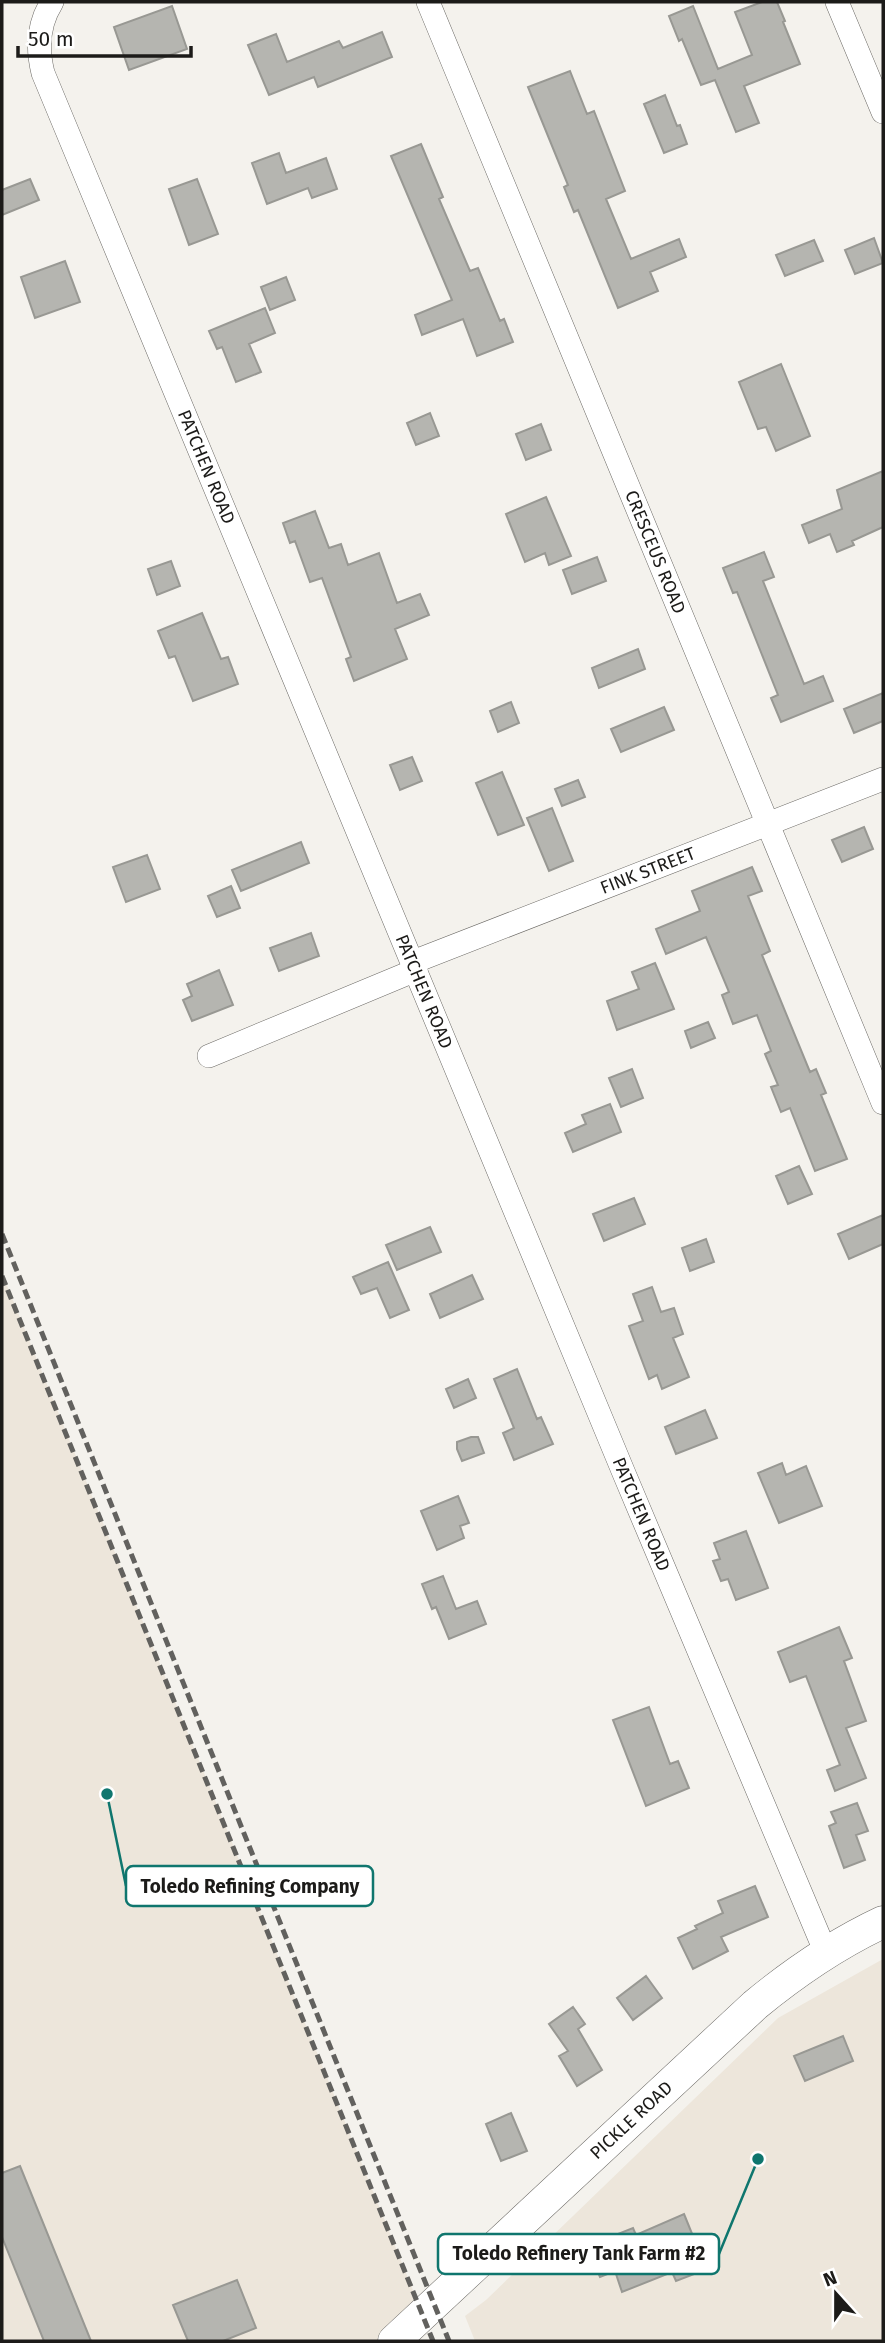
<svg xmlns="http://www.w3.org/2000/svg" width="885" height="2343" viewBox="0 0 885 2343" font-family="'Fira Sans',sans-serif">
<rect width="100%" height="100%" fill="#f4f2ed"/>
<path fill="#ede6db" d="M2,1273L423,2315L395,2341H2Z
M883,1959V2341H475L465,2316L486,2300L778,2018Z"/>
<path fill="#b5b5b0" stroke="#989893" stroke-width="2" d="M762,2H777L785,21L783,22L800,64L744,86L759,123L736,132L715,80L701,85L682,39L679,41L669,16L693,6L718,69L752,55L735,12Z
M172,6L187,49L129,70L114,27Z
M382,32L392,57L318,87L314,77L269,95L248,45L276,34L287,62L339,41L343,48Z
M570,71L587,114L594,111L625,191L606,199L631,259L679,239L686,257L650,272L658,291L618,308L578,210L574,212L564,187L568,185L528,87Z
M665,95L677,126L680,125L687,144L664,153L644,104Z
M421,144L443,197L439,199L470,271L478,268L500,321L504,319L513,342L477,356L463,319L422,335L415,315L452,300L391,156Z
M279,153L286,173L326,158L337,189L312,198L308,188L267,204L252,163Z
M30,179L39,200L2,215V190Z
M197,179L218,234L189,245L169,189Z
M874,238L883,263L855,274L845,250Z
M814,240L823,261L785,276L776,255Z
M65,261L80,302L35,318L21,277Z
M286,277L295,300L270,310L261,287Z
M265,308L275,333L249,344L261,372L236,382L222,347L217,349L209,331Z
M781,364L810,436L776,451L766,427L758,429L739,382Z
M430,413L439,436L416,445L407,423Z
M541,424L551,450L526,460L516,434Z
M883,471V527L852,541L854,545L837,552L830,534L809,543L802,525L842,509L837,490Z
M546,497L571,556L549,565L545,553L525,562L506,514Z
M315,511L329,548L341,544L348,565L379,553L397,603L420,594L429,615L395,629L407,659L354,681L346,659L351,657L322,578L310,582L295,541L290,543L283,523Z
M764,552L774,577L763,581L804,684L823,676L833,701L781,722L771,698L778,695L737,592L733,593L723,568Z
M597,557L606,581L572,594L563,570Z
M171,561L180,586L157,595L148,569Z
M202,613L221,659L228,657L238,684L193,701L175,656L169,658L158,631Z
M638,649L645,669L599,688L592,668Z
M883,693V721L854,733L844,709Z
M511,702L519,723L498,732L490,711Z
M664,707L674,730L621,752L611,729Z
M412,757L422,781L400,790L390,765Z
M502,772L524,825L498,835L476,783Z
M578,780L585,797L562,806L555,789Z
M552,808L573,861L549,871L527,818Z
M864,827L873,849L842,862L832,840Z
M301,842L309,863L241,891L232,870Z
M147,855L160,889L126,902L113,867Z
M752,867L762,891L748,896L770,951L762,955L810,1072L816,1069L826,1093L821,1095L847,1159L815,1171L790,1108L781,1112L771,1087L778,1085L765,1054L771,1051L757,1015L733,1024L722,995L729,992L706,937L666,954L656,929L700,911L692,891Z
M231,886L240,908L217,917L208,896Z
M311,933L319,956L279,971L270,948Z
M655,963L674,1009L617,1030L607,1001L639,989L632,972Z
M219,970L233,1005L192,1021L183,1000L192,996L187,984Z
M708,1022L715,1038L691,1048L685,1031Z
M632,1069L643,1098L621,1107L609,1078Z
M610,1104L621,1132L573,1152L565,1133L586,1124L582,1115Z
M799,1166L812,1194L788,1204L776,1176Z
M634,1198L645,1224L604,1241L593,1214Z
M883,1215V1244L849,1259L838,1234Z
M430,1227L441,1252L397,1270L386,1245Z
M706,1239L714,1262L690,1271L682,1248Z
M388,1262L409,1310L390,1318L377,1288L361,1294L353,1277Z
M472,1275L483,1299L440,1318L430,1294Z
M652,1287L661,1312L674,1308L683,1334L673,1338L689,1377L662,1389L657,1375L649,1379L629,1326L643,1321L633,1294Z
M517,1369L537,1419L541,1417L553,1444L514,1460L503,1433L514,1428L494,1379Z
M468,1379L476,1398L454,1408L446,1389Z
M705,1410L717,1438L676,1454L665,1427Z
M471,1437H478L484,1453L462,1461L457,1449V1442Z
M782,1463L786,1475L806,1466L822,1506L779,1523L758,1473Z
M458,1496L469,1523L460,1526L464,1538L437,1550L421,1511Z
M746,1531L768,1588L736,1600L728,1579L721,1581L713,1561L720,1559L714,1543Z
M443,1576L456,1609L477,1601L486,1624L449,1639L436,1607L432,1609L422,1584Z
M839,1627L852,1658L844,1661L866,1721L846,1728L866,1778L835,1791L827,1770L840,1765L806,1676L790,1682L778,1652Z
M649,1707L670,1764L678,1761L689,1788L646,1806L613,1720Z
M857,1803L868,1831L856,1835L865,1860L844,1868L829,1826L836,1823L831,1812Z
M755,1886L768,1917L721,1937L728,1951L693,1969L678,1938L697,1929L695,1926L723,1913L718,1901Z
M646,1976L662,1998L633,2020L617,1998Z
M573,2007L585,2024L578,2029L602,2070L577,2086L559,2056L568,2051L549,2024Z
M843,2036L853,2061L805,2081L794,2056Z
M511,2113L527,2151L501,2161L486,2124Z
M20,2166L91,2341H44L2,2237V2173Z
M684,2214L699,2251L703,2249L710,2268L676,2281L672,2272L622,2292L615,2271L600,2277L593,2261L601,2258L595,2243L633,2228L636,2235Z
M237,2280L256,2328L223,2341H188L173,2305Z"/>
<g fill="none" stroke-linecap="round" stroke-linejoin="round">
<defs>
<g id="street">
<path id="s1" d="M52,2C38,24 37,49 43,73L623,1471L826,1953"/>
<path id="s2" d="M428,2L883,1103"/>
<path d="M837,2L883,112"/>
<path id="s3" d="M413,962L883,779"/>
<path d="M209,1056L416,970"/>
</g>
<g id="secondary">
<path id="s4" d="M394,2341L755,2005C795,1972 836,1944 883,1922"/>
</g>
</defs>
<use href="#street" stroke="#6b6965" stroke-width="24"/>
<use href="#secondary" stroke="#6b6965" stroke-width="33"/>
<use href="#street" stroke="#fff" stroke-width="23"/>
<use href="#secondary" stroke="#fff" stroke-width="32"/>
<path stroke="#62615e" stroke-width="5" stroke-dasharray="10 5" stroke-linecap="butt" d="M2,1234L449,2341
M2,1276L433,2341"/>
</g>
<g text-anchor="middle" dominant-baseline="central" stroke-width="5" stroke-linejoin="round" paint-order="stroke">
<g font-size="18" fill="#1c1b19" stroke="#fff">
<text stroke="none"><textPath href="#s1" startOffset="500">PATCHEN ROAD</textPath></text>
<text stroke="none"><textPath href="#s2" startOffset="595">CRESCEUS ROAD</textPath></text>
<text stroke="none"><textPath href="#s3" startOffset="252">FINK STREET</textPath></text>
<text stroke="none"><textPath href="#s1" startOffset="1068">PATCHEN ROAD</textPath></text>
<text stroke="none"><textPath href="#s1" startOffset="1634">PATCHEN ROAD</textPath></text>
<text stroke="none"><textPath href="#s4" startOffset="324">PICKLE ROAD</textPath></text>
</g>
</g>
<path fill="none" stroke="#0f766e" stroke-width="2.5" d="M107 1794L126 1886M758 2159L719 2254"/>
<g fill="#0f766e" stroke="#fff" stroke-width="2.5">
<circle cx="107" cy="1794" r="7"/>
<circle cx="758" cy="2159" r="7"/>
</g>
<g fill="#fff" stroke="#0f766e" stroke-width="2.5">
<rect x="126" y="1866" width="247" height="40" rx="7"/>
<rect x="438" y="2234" width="281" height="40" rx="7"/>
</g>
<g font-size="19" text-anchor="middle" font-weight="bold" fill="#1c1b19">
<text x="250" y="1893">Toledo Refining Company</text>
<text x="579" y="2260">Toledo Refinery Tank Farm #2</text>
</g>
<rect width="885" height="2343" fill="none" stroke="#1c1b19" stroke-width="7"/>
<g transform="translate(836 2294) rotate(339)" stroke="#ffffff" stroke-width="5" paint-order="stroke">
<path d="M0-5L12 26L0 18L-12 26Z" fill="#1c1b19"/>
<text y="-10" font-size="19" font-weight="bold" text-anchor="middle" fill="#1c1b19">N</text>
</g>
<path d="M18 46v10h173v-10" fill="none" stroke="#1c1b19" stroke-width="3.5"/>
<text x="28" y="46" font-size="21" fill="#1c1b19" stroke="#ffffff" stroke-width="5" paint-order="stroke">50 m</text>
</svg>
